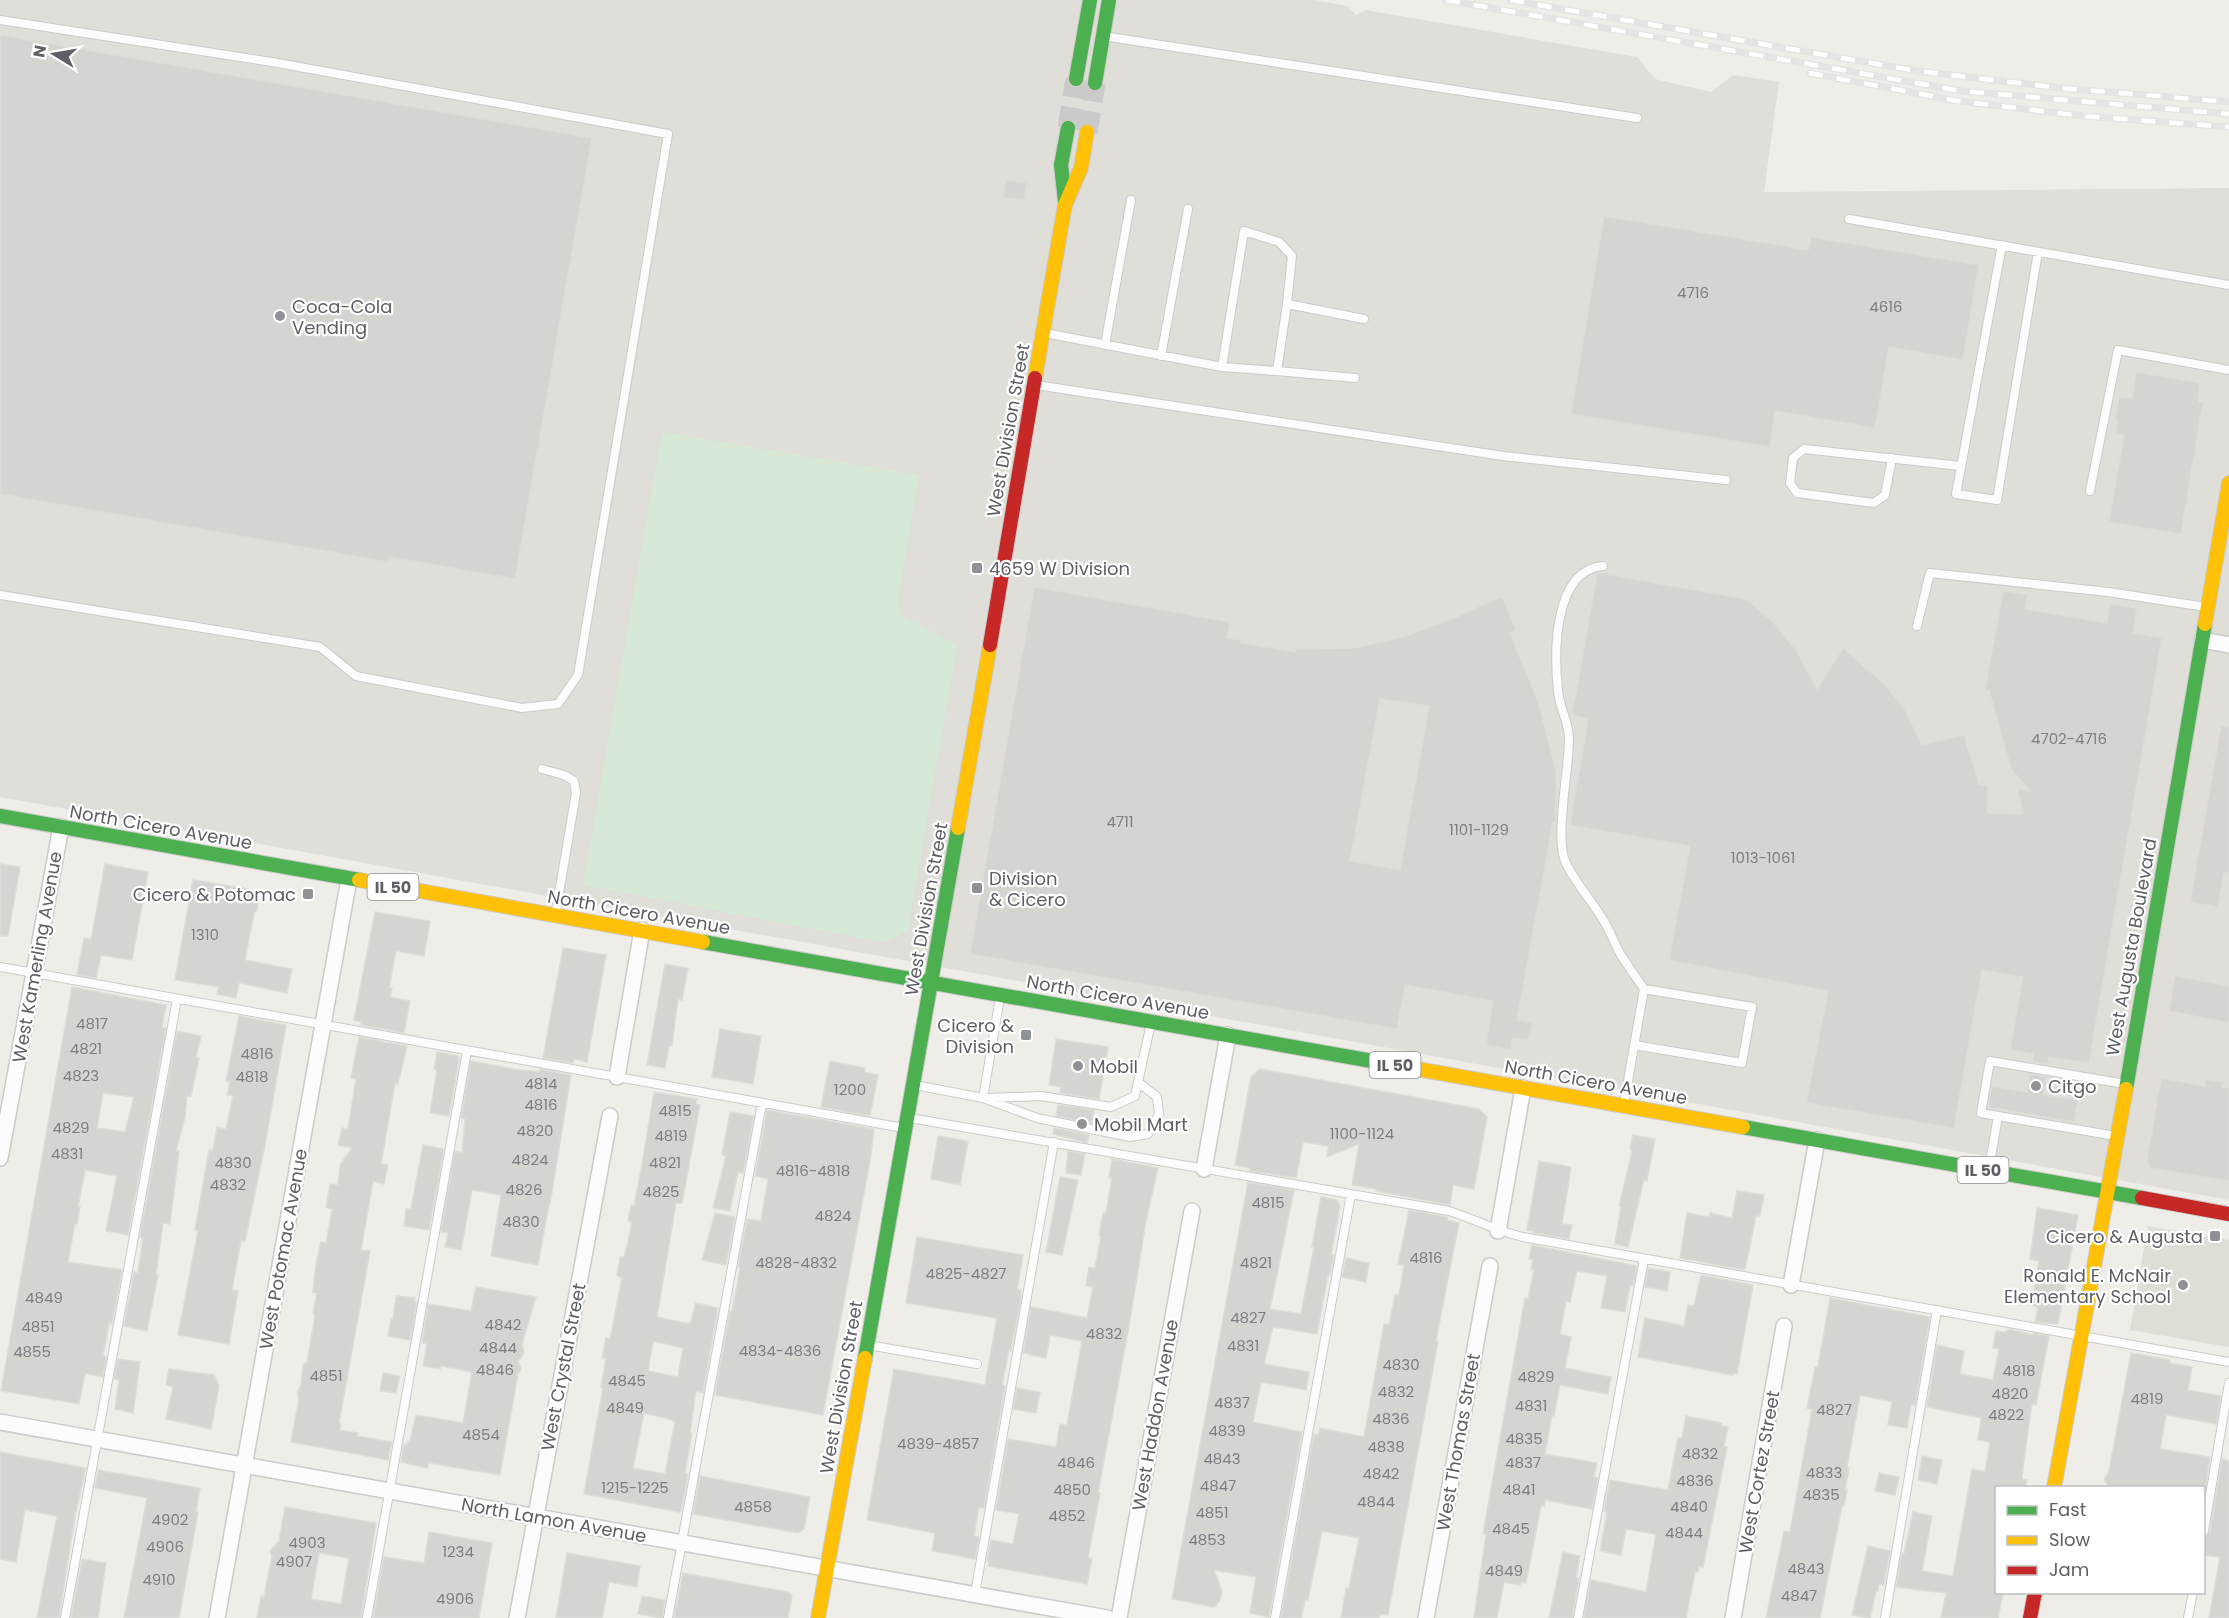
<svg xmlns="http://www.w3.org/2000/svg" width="2229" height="1618" viewBox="0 0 2229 1618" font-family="Poppins,sans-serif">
<rect width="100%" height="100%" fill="#eeede8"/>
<path fill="#dfded9" d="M0,0H1315L1348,6L1356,15L1366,10L1637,57L1655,79L1711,92L1733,75L1779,82L1764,192L2229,188V1200L0,797Z"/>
<path fill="#deddd6" d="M2148,1226L2229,1240V1347L2130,1330Z"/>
<path fill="#d6e9d6" d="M662,432L919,475L899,594V614L957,645L908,930L886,943L583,885Z"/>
<path fill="#d4d4d1" stroke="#dddcd7" stroke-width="1.5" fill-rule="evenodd" d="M0,35L592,138L515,579L389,557V562L0,494Z
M1006,180L1027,183L1024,200L1003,197Z
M1604,216L1808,250L1811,237L1979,265L1963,360L1889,347L1875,428L1775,411L1770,447L1571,414Z
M2136,372L2200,383L2198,402H2203L2181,534L2109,522L2124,435L2116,433L2118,420L2115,419L2119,397L2132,399Z
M1599,573L1746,599L1773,622L1796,650L1817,689L1843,648L1883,683L1904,708L1922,745L1964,735L1979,784L1988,785L1987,813L2024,814L2017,789L2030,791L2011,769L1989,690H1985L2003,590L2028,595L2025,609L2107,623L2110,604L2137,608L2133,633L2162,638L2089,1063L2049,1057L2048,1065L2032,1062L2034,1054L2010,1050L2023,977L1982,970L1954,1128L1806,1103L1828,991L1669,960L1690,846L1570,825L1588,719L1572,715L1597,574Z
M1034,587L1230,622L1227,638L1241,640V643L1296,652V649L1355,648L1406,636L1454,618L1502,596L1516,630L1510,633L1539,704L1556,771V823L1553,822L1517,1020L1532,1023L1528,1041L1513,1038L1511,1050L1486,1045L1493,1001L1405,985L1397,1029L970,954ZM1380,699L1429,706L1400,870L1350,861Z
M2221,726L2229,727V873L2224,872L2218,907L2190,902Z
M0,864L20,867L8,936H0Z
M105,864L148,872L132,960L101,955L96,978L77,975L84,938L91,940Z
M193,880L260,891L257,910L254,913L245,960L292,969L287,993L239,983L236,998L217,994L219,987L175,980Z
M375,912L430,921L424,956L396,951L389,988H392L390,997L410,1001L404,1033L361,1025V1022L354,1020Z
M563,948L606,955L587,1062L574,1059L573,1063L543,1058Z
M665,964L688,968L682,1000L678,999L672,1046H669L665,1068L647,1065Z
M2175,976L2229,986V1023L2169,1011Z
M72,987L166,1005L162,1028H166L128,1235L106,1231L117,1176L85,1170L78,1207H80L77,1224L75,1223L68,1262L122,1270L112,1324L109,1323L103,1356L106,1357L103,1377L85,1373L79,1404L1,1391ZM103,1093L134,1097L125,1132L97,1128Z
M239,1016L286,1025L265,1145L245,1241L241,1240L232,1290L238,1291L229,1344L178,1335L198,1231L195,1230L209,1150H213L217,1127L226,1129L233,1096L227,1095L230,1081H226Z
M720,1029L761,1036L753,1084L712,1077Z
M177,1031L201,1036L196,1057L199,1058L191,1096H187L185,1117L176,1151H179L170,1224L163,1223L156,1275H158L147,1331L124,1326L134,1272L138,1273L143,1238L140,1237Z
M359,1037L407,1046L398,1084L395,1083L381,1164L388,1165L384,1184L373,1181L361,1250L370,1251L339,1423L341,1424L340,1430L358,1433L357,1436L392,1442L388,1460L291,1442L299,1399L297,1392L301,1386L303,1365L307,1362L315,1317L313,1313L317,1293L313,1292L316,1264L321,1242L326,1243L332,1209L326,1207L330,1184L338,1185L340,1165L352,1148L338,1145L342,1128L348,1129L356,1079L351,1078Z
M1056,1039L1108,1047L1099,1099L1060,1093L1061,1087L1049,1085Z
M437,1052L458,1056L457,1059H459L449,1116L430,1113L437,1070L434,1069Z
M471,1061L513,1069L540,1072V1069L571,1075L550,1204H549L538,1265L491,1256L501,1195L472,1190L461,1250L445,1247L448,1233L441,1232L455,1151L462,1153L465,1119L461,1118Z
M830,1061L865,1068L864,1072L878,1075L870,1116L821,1107Z
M1260,1069L1479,1109L1487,1117L1474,1189L1453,1185L1450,1205L1376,1191V1189L1352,1185L1359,1144L1327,1157L1329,1146L1303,1142L1296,1178L1250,1171V1168L1235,1165L1251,1077Z
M2030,1074L2046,1077L2043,1095L2078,1100L2074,1122L1988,1107L1992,1086L2027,1092Z
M2161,1078L2205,1086L2206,1079L2223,1082L2222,1087L2229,1088V1181L2150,1168L2147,1161Z
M654,1092L697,1099L696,1104L700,1105L682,1203H676L657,1317L690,1324L696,1303L718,1308L703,1393L696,1391L690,1433H692L685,1473L688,1474L681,1511L679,1512L584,1494L603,1388L601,1387L606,1358H602L606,1338L610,1339L622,1278L617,1275L620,1257H624L628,1242L632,1222L628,1221L631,1205L634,1206L641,1170ZM653,1341L683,1348L678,1377L648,1371ZM644,1413L673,1420L675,1422L665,1474L633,1468Z
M1058,1105L1094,1110L1092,1123L1056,1116Z
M767,1110L874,1129L871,1155L823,1415L715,1395L730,1311H732L737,1286L740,1268L738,1267L747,1219L761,1221L768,1179L755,1176Z
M730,1112L754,1116L743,1173L738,1172L730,1211L713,1208L726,1156L722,1155Z
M1054,1128L1089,1135L1087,1143L1053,1134Z
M1633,1135L1655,1139L1647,1180L1644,1179L1628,1247L1615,1244L1621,1207L1619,1206L1632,1152L1630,1148Z
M938,1136L968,1141L960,1185L931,1179Z
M423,1145L444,1149L429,1230L404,1226L406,1209H411Z
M1068,1151L1085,1154L1081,1175L1066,1173Z
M1112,1159L1158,1168L1146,1221L1129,1326L1098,1493H1100L1088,1558H1092L1087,1584L988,1566L989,1562L987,1561L991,1540L1013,1544L1019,1514L996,1510L1008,1439L1056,1447L1060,1424L1067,1425L1082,1341L1050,1335L1046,1358L1023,1353L1031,1307L1087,1318L1093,1287L1086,1286L1089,1267L1095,1268L1101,1236L1099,1235L1103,1213H1106L1112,1178H1109Z
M1539,1161L1571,1167L1562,1224L1572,1225L1569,1239L1534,1233V1231L1527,1230Z
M1060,1177L1078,1180L1062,1255L1046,1252Z
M1248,1182L1294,1190L1270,1309L1301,1314L1314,1247H1312L1321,1197L1337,1200L1340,1206L1331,1255H1334L1330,1275H1328L1317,1334L1273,1327L1264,1364L1309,1372L1306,1390L1261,1382L1253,1422L1302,1432L1269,1617L1250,1613L1256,1577L1214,1570L1222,1591L1220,1601L1214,1607L1172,1599Z
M1737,1191L1764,1195L1760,1216H1756L1745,1270L1680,1258L1687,1213L1709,1217L1710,1213L1732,1218Z
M2037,1208L2078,1215L2058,1324L2035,1322L2038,1308L2032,1305L2039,1261L2030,1259Z
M1409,1210L1448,1217L1447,1220L1459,1223L1443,1304L1436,1341H1438L1388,1615L1380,1614L1379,1618H1341L1346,1588H1349L1359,1538L1322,1531L1308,1600H1305L1301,1618H1281L1314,1434L1318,1435L1320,1428L1364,1437L1384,1324L1389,1325L1395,1295H1399L1404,1265L1398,1264Z
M715,1213L735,1217L726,1265L702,1260Z
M917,1237L1023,1255L1017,1290H1021L1020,1304L1011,1351L1009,1350L1002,1385L1005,1386L984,1508L979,1507L974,1536L979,1537L975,1559L932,1551L935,1533L867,1520L894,1369L985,1385L997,1318L906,1303Z
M1532,1245L1637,1266L1633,1285H1630L1625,1312L1601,1308L1607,1276L1577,1271L1570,1302L1566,1301L1560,1334L1571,1337L1565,1368L1611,1377L1608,1394L1560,1385L1554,1416L1552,1415L1545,1454L1597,1463L1594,1477L1598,1478L1592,1509L1545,1500L1544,1506H1541L1526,1583L1520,1582V1585L1504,1582L1497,1618H1474L1486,1535L1483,1534L1525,1298L1528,1299L1534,1269H1531L1533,1260L1529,1259Z
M1346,1258L1369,1263L1366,1282L1342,1277Z
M1648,1268L1670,1272L1667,1291L1645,1287Z
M1701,1275L1753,1285L1737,1374L1733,1373V1375L1638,1357L1645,1318L1684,1326L1688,1305L1694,1306Z
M476,1287L536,1297L522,1344L524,1353L518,1361L521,1369L518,1374L500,1475L429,1463L427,1468L401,1462L404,1444L407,1445L408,1441H410L416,1415L463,1423L472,1372L441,1366L440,1369L423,1366L427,1344L422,1343L428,1304L471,1311Z
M396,1296L415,1298L414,1302H417L410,1340L388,1336L391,1318L393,1319Z
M1830,1298L1930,1317L1915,1405H1911L1907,1428L1888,1425L1892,1402L1860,1395L1847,1467L1849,1468L1845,1490H1847L1844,1506H1842L1820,1618H1766L1784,1531L1790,1532L1812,1409L1807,1408L1815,1367H1818Z
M2009,1329L2033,1335V1333L2049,1336L2036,1405L2032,1404L2025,1452L2022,1479L2027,1480L2026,1488H1996V1593H2003L1998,1618H1941L1946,1593L1896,1587L1902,1553L1904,1554L1913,1512L1932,1516L1922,1571L1953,1576L1972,1469L1985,1472L1990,1442L1978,1440L1981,1418L1927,1407L1937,1345L1964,1351L1960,1374L1993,1380L1999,1349L1993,1348L1996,1331L2005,1332Z
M2131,1353L2170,1360V1363L2192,1367L2188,1390L2221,1396L2216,1424L2166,1415L2160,1449L2210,1457L2204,1498V1488H2110L2104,1480L2109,1471Z
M118,1359L140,1362L133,1413L115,1409L119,1380L114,1379Z
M169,1369L214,1375L219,1386L211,1429L166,1419L173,1387L166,1385Z
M383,1373L400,1376L396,1393L380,1391Z
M1017,1388L1040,1392L1036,1413L1013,1409Z
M1686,1416L1722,1423L1721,1426L1728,1427L1724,1446L1727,1447L1703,1567L1699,1566L1698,1572H1695L1686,1618H1584L1591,1580L1646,1592L1656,1534L1626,1529L1621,1555L1600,1551L1607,1512L1604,1511L1610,1480L1668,1490L1678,1438H1682Z
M0,1452L86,1468L75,1516L59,1618H37L57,1516L25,1510L16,1562L0,1559Z
M1922,1456L1942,1460L1937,1484L1918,1480Z
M2222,1459L2229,1461V1618H2209L2220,1557L2204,1555V1537L2210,1532Z
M98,1470L200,1488L196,1512H198L179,1618H124L147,1498L95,1488Z
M1879,1473L1899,1477L1895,1495L1875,1491Z
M700,1476L810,1497L804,1529L798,1533L693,1514Z
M285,1507L376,1523L361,1618H257L261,1596L264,1597L272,1556L270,1551L279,1541ZM319,1553L349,1558L341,1604L311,1599Z
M429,1532L492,1543L479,1618H373L384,1557L424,1563Z
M1868,1546L1890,1551L1884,1585L1879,1584L1878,1591H1876L1870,1618L1852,1615Z
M1563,1552L1580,1556L1576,1578H1579L1572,1618H1549Z
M567,1553L640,1566L637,1587L609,1582L602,1618H556Z
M82,1559L106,1563L98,1618H71Z
M683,1573L788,1592L792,1596L788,1618H674Z
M642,1596L665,1600L662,1618L638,1614Z"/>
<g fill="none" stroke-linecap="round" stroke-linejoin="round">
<path stroke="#cacac8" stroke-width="21" stroke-dasharray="21 10" stroke-linecap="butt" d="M1068,128L1076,79
M1087,132L1095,83"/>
<defs>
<path id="lane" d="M0,20L272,62L668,134L578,675L558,704L522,708L356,676L320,647L0,595
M1103,36L1637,118
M1849,219L2229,285
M2002,245L1956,494L1997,500L2038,252
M1045,333L1222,367L1277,371L1287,304
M1105,345L1131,200
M1161,356L1188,209
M1222,367L1244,231L1279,242L1292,256L1287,304L1364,319
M1277,371L1355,378
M1036,385L1503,456L1726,480
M1892,458L1885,495L1874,503L1797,493L1790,483L1793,458L1804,449L1961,466
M2090,491L2118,350L2229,370
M1603,566C1553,570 1554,654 1558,690C1559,708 1569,721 1569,739C1569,770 1555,836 1565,861C1574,881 1591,900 1602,918C1610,930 1614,943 1621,955C1628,966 1636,977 1644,989L1624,1104
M1917,626L1930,573L2108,592L2206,607
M542,769L564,775L574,781L576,793L556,911
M0,967L904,1128
M1634,1045L1742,1063L1752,1007L1644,989
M915,1085L983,1098L1000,998
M983,1098L1037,1118L1130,1137L1148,1134L1159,1114L1157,1097L1138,1082
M988,1098L1041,1096L1111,1107L1135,1096L1151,1023
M1998,1116L1981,1113L1990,1061L2125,1084
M910,1118L1449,1211C1474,1219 1497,1231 1523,1237L2229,1362
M1989,1169L1998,1116L2116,1136
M868,1345L977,1364
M2204,1531L2229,1383
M975,1594L1054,1142
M65,1618L177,999
M367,1618L467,1051
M668,1618L762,1103
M1275,1618L1351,1194
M1578,1618L1644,1259
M1885,1618L1937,1310
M2188,1618L2193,1592"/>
<path id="street" d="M2202,640L2229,645
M617,1077L642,930
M0,1158L61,827
M1204,1169L1228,1035
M1498,1231L1523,1088
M1791,1285L1817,1140
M0,1422L1107,1618
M217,1618L349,879
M517,1618L610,1116
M1119,1618L1192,1211
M1426,1618L1490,1266
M1733,1618L1784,1326"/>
<path id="fast" d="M1076,79L1090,0
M1095,83L1109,0
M1065,201L1061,165L1068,128
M0,816L359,880
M703,942L1389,1064
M2126,1089L2205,624
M1743,1127L2142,1198
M865,1358L958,828"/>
<path id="slow" d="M1035,378L1065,205L1081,168L1087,132
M2205,624L2229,483
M958,828L990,645
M359,880L703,942
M1389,1064L1743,1127
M2054,1488L2126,1089
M818,1618L865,1358"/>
<path id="jam" d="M990,645L1035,378
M2142,1198L2229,1214
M2030,1618L2035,1592"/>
</defs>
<use href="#lane" stroke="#cacbca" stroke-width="10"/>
<use href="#street" stroke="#cacbca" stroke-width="18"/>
<use href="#fast" stroke="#cbcac9" stroke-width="16"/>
<use href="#slow" stroke="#cbcac9" stroke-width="16"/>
<use href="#jam" stroke="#cbcac9" stroke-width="16"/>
<use href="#lane" stroke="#fcfcfc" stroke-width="8"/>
<use href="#street" stroke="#fcfcfc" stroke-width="15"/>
<use href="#fast" stroke="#4caf50" stroke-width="14"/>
<use href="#slow" stroke="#ffc107" stroke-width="14"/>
<use href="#jam" stroke="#c62828" stroke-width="14"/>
<defs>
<path id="rail" d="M1446,0L1961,91L2229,114
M1510,0L1917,71L2061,88L2229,102
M1809,73L1958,101L2083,116L2229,127"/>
</defs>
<use href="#rail" stroke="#e4e4e3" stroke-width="7"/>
<use href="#rail" stroke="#fff" stroke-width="4.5" stroke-dasharray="14" stroke-linecap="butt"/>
</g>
<g fill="#909194" stroke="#fff" stroke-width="2">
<circle cx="280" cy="316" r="6"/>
<rect x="971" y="562" width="12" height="12" rx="3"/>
<rect x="971" y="882" width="12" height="12" rx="3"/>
<rect x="302" y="888" width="12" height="12" rx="3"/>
<rect x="1020" y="1029" width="12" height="12" rx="3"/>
<circle cx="1078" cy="1066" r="6"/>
<circle cx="2036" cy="1086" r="6"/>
<circle cx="1082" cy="1124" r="6"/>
<rect x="2209" y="1230" width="12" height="12" rx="3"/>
<circle cx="2183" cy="1285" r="6"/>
</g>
<g text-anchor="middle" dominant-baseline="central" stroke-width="4.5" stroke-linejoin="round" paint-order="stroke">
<g font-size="15" fill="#7d7e82">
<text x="1693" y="292">4716</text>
<text x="1886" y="306">4616</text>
<text x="2069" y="738">4702-4716</text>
<text x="1120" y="821">4711</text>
<text x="1479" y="829">1101-1129</text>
<text x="1763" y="857">1013-1061</text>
<text x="205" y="934">1310</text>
<text x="92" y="1023">4817</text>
<text x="86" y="1048">4821</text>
<text x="257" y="1053">4816</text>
<text x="81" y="1075">4823</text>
<text x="252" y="1076">4818</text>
<text x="541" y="1083">4814</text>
<text x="850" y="1089">1200</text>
<text x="541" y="1104">4816</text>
<text x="675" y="1110">4815</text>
<text x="71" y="1127">4829</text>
<text x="535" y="1130">4820</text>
<text x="1362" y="1133">1100-1124</text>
<text x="671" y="1135">4819</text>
<text x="67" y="1153">4831</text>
<text x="530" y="1159">4824</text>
<text x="233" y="1162">4830</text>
<text x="665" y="1162">4821</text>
<text x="813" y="1170">4816-4818</text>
<text x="228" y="1184">4832</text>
<text x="524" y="1189">4826</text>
<text x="661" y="1191">4825</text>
<text x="1268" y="1202">4815</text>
<text x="833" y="1215">4824</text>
<text x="521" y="1221">4830</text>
<text x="1426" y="1257">4816</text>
<text x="796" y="1262">4828-4832</text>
<text x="1256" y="1262">4821</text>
<text x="966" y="1273">4825-4827</text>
<text x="44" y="1297">4849</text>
<text x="1248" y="1317">4827</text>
<text x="503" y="1324">4842</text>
<text x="38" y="1326">4851</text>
<text x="1104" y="1333">4832</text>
<text x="1243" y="1345">4831</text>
<text x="498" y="1347">4844</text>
<text x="780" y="1350">4834-4836</text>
<text x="32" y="1351">4855</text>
<text x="1401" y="1364">4830</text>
<text x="495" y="1369">4846</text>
<text x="2019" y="1370">4818</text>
<text x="326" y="1375">4851</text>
<text x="1536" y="1376">4829</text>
<text x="627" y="1380">4845</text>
<text x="1396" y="1391">4832</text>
<text x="2010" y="1393">4820</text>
<text x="2147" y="1398">4819</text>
<text x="1232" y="1402">4837</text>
<text x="1531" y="1405">4831</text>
<text x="625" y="1407">4849</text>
<text x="1834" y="1409">4827</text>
<text x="2006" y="1414">4822</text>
<text x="1391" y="1418">4836</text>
<text x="1227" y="1430">4839</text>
<text x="481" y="1434">4854</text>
<text x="1524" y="1438">4835</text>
<text x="938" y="1443">4839-4857</text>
<text x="1386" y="1446">4838</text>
<text x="1700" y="1453">4832</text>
<text x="1222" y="1458">4843</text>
<text x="1076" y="1462">4846</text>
<text x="1523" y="1462">4837</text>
<text x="1824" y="1472">4833</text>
<text x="1381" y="1473">4842</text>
<text x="1695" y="1480">4836</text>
<text x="1218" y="1485">4847</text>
<text x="635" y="1487">1215-1225</text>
<text x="1072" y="1489">4850</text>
<text x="1519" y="1489">4841</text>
<text x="1821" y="1494">4835</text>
<text x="1376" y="1501">4844</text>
<text x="753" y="1506">4858</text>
<text x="1689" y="1506">4840</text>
<text x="1212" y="1512">4851</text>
<text x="1067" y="1515">4852</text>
<text x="170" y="1519">4902</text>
<text x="1511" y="1528">4845</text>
<text x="1684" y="1532">4844</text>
<text x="1207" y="1539">4853</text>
<text x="307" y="1542">4903</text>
<text x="165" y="1546">4906</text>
<text x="458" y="1551">1234</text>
<text x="294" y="1561">4907</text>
<text x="1806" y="1568">4843</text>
<text x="1504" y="1570">4849</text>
<text x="159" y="1579">4910</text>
<text x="1799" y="1595">4847</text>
<text x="455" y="1598">4906</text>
</g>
<g fill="#fff" stroke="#8e9094" stroke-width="1.5">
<rect x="367.5" y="874" width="51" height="26" rx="4.5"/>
<rect x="1369.5" y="1052" width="51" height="26" rx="4.5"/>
<rect x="1957.5" y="1157" width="51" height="26" rx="4.5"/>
</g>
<g font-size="16" font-weight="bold" fill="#5e6066">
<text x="393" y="887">IL 50</text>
<text x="1395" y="1065">IL 50</text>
<text x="1983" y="1170">IL 50</text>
</g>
<g font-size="18" fill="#5e6066" stroke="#fff" text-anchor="start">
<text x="292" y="306">Coca-Cola<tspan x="292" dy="21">Vending</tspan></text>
<text x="989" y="568">4659 W Division</text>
<text x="989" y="878">Division<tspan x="989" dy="21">&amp; Cicero</tspan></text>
<text x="296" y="894" text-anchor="end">Cicero &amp; Potomac</text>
<text x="1014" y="1025" text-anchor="end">Cicero &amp;<tspan x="1014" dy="21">Division</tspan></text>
<text x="1090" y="1066">Mobil</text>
<text x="2048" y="1086">Citgo</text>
<text x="1094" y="1124">Mobil Mart</text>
<text x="2203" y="1236" text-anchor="end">Cicero &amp; Augusta</text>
<text x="2171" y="1275" text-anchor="end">Ronald E. McNair<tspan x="2171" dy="21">Elementary School</tspan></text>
</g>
<g font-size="18" fill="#5e6066" stroke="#fff">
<text transform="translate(1008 430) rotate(-80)">West Division Street</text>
<text transform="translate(161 827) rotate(10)">North Cicero Avenue</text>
<text transform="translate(926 909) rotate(-80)">West Division Street</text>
<text transform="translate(639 912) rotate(10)">North Cicero Avenue</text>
<text transform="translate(2131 947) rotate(-80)">West Augusta Boulevard</text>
<text transform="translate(37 957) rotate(-80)">West Kamerling Avenue</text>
<text transform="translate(1118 997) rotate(10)">North Cicero Avenue</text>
<text transform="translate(1596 1082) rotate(10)">North Cicero Avenue</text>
<text transform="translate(283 1249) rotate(-80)">West Potomac Avenue</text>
<text transform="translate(563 1367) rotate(-79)">West Crystal Street</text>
<text transform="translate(841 1387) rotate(-80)">West Division Street</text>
<text transform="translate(1155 1415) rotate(-80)">West Haddon Avenue</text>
<text transform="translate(1458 1442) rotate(-80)">West Thomas Street</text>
<text transform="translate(1759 1472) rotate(-80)">West Cortez Street</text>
<text transform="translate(554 1520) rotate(10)">North Lamon Avenue</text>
</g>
</g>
<rect x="1995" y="1486" width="210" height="108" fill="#ffffff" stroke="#bfbfc2" stroke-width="1.5"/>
<rect x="2007" y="1506" width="30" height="9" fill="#4caf50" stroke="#bfbfc2" stroke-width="1.5"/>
<text x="2049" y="1516" font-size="18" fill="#5e6066">Fast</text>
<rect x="2007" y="1536" width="30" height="9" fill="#ffc107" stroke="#bfbfc2" stroke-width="1.5"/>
<text x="2049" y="1546" font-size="18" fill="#5e6066">Slow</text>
<rect x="2007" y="1566" width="30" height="9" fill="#c62828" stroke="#bfbfc2" stroke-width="1.5"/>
<text x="2049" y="1576" font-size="18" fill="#5e6066">Jam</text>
<g transform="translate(54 54) rotate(281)" stroke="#ffffff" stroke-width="4.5" paint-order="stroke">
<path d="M0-4.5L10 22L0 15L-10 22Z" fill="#5e6066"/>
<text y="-9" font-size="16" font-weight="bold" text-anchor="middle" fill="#5e6066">N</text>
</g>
</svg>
